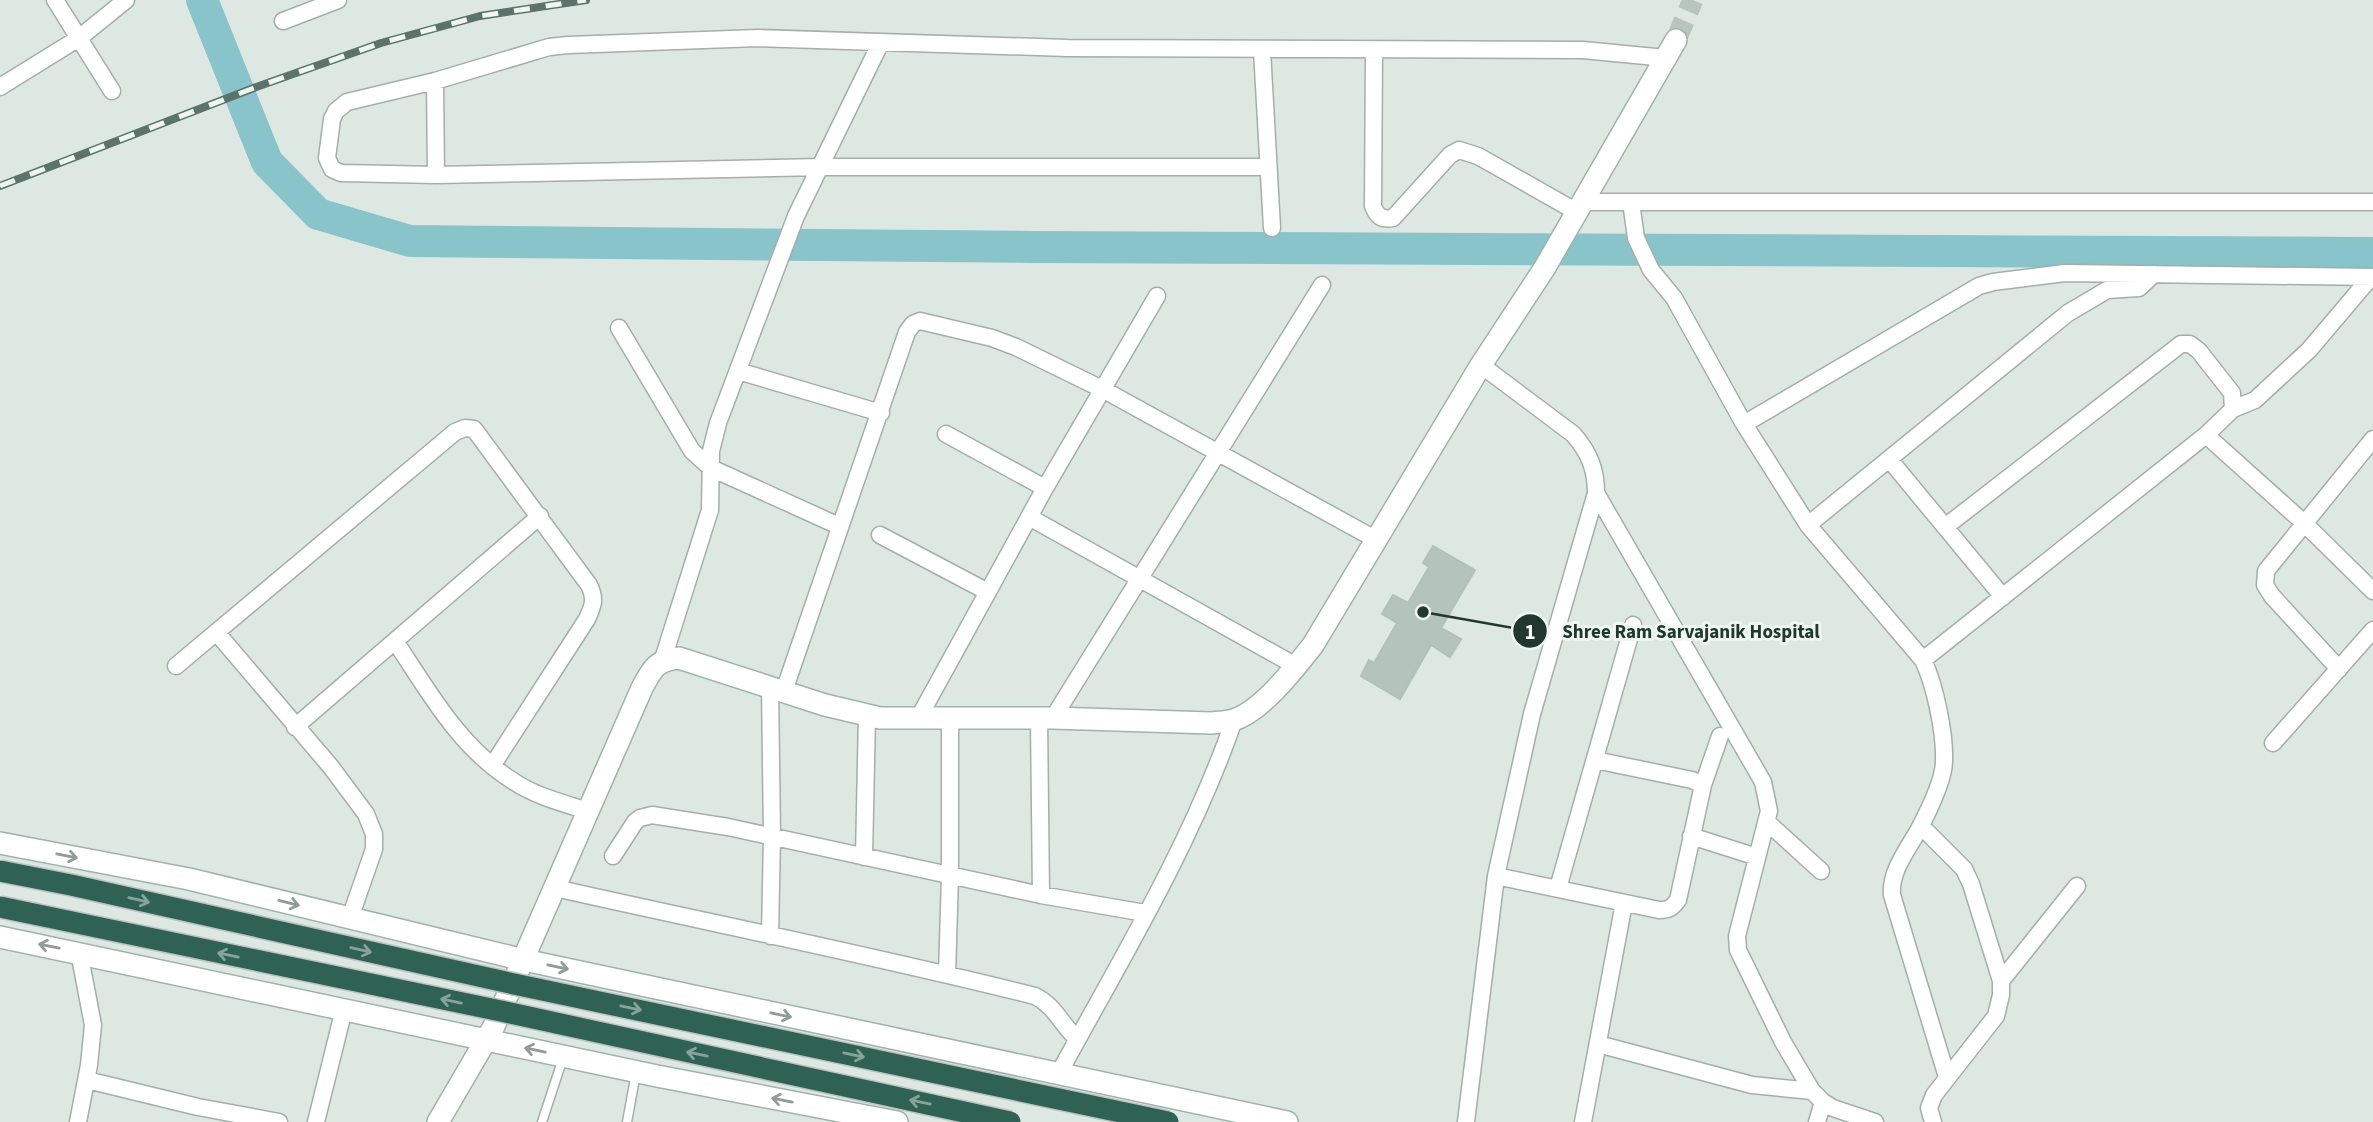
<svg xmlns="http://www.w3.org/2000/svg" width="2373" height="1122" viewBox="0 0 2373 1122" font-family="'Source Sans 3',sans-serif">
<rect width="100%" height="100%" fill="#dee8e3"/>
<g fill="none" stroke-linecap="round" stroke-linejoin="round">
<path stroke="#89c4cb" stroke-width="32" d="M202,0L267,162L318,214L410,241L1033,247L2373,253"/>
</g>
<path fill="#b4c3bc" stroke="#b1c1ba" stroke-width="2" d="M1433,546L1475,570L1441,628L1461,639L1450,657L1431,645L1400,699L1361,676L1369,660L1374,663L1397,623L1382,614L1393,595L1408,603L1429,567L1423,563Z"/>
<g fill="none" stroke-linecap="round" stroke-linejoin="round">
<path stroke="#b8c5bf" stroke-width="21" stroke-dasharray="21 10" stroke-linecap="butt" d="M1676,40L1693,0"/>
<defs>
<path id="lane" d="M542,1122L563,1058
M627,1122L636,1073"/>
<path id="street" d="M55,0L112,91
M283,21L338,0
M1262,50L1272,228
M1374,51L1373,206C1377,216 1381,220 1393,218L1450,155L1459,150L1478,156L1577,212
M435,81L436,175
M0,87L79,38L126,0
M1268,167H821L436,175L341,173L332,169L327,158L332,119L336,111L347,102L435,81L549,47L568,45L758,38L1067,48L1583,50L1666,58
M1583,202H2373
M1631,202L1636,238L1651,270L1674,298L1744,424L1808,525L1923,660C1935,685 1945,733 1944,761C1944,780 1927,814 1918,831C1906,852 1890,872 1892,895L1947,1077
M619,328L692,451L711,468L839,526
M738,371L881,413
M2233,409L2255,400L2309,350L2371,277
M1744,424L1979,286L1993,282L2065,273L2373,277
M946,434L1045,488
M2206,435L2304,523L2373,591
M1889,459L2003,597
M1596,493L1763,782L1769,811L1737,936L1738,950L1783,1042L1812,1091L1823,1102L1833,1108L1875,1122
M1029,517L1296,666
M1808,525L2068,313L2107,290L2139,288L2154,274
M880,535L988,592
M217,633L331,767L366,814L374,834V849L350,918
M395,641C429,692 459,747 513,781C535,796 563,803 588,811
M663,659L710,510L711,451L718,423L796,216L881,42
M1923,660L2206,435L2233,409L2232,393L2199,351L2190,344H2181L1945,527
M176,666L455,432L465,428L474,429L589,585C596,599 593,606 587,619L492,766
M2339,669L2272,596L2265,585L2266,571L2373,439
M784,691L907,332L913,324L920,321L992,338L1016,347L1104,390L1375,539
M1053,718L1322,285
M918,719L1045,488L1157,296
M1039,719L1041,895
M295,727L540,516
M2273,743L2373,630
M1703,785L1720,736
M1767,822L1821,871
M1921,826L1964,869L1971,884L2001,981V995L1996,1016L1934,1095L1929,1108L1933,1122
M1691,836L1757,857
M613,856L635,822L640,818L652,815L728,827L1041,895L1145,913
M864,857L867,715
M1496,876L1659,910C1669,910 1672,908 1678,900L1703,785L1692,780L1595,760
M555,888C715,924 876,956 1035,996C1054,1005 1062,1025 1077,1039
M1558,888L1633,625
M770,936L772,836L770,686
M947,974L950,876V719
M2001,981L2077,886
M1598,1044L1752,1085L1812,1091
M1058,1075C1121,959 1191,845 1234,720
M87,1080L198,1107L279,1122
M78,1122L89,1065L93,1025L79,952
M316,1122L344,1009
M1466,1122L1496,876L1532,714L1596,493C1596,469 1589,452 1573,434L1481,365
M1583,1122L1624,903
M1817,1122L1823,1102"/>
<path id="secondary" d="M0,843L189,879L524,960L1287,1122
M0,937L657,1076L897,1122
M438,1122L494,1026L642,688C652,669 656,660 679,658L825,705L880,718H1053L1211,723C1218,722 1226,722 1233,720C1261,712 1295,668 1313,645L1481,365L1544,269L1676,40"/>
</defs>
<use href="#lane" stroke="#a2afaa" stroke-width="11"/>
<use href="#street" stroke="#a2afaa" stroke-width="19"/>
<use href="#secondary" stroke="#9eb3aa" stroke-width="24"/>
<use href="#lane" stroke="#fff" stroke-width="8"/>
<use href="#street" stroke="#fff" stroke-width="16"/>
<use href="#secondary" stroke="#fff" stroke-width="21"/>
<defs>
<path id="rail" d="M0,186L259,86L381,43L480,16L586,0"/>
</defs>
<use href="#rail" stroke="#5b736b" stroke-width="8"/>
<use href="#rail" stroke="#eef6f1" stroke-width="5" stroke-dasharray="16" stroke-linecap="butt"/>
<defs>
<path id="highway-bridge" d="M0,871L71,885L514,984L1168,1122
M0,907L501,1011L1010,1122"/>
</defs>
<use href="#highway-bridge" stroke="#bcc3c1" stroke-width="24" stroke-linecap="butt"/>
<use href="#highway-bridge" stroke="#2f6154" stroke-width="21"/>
</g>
<defs><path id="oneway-shaft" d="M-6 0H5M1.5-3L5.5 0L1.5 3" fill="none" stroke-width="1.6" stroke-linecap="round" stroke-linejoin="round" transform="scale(1.75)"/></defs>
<g stroke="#909b98">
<use href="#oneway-shaft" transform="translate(67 856) rotate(11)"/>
<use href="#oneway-shaft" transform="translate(289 903) rotate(14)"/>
<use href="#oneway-shaft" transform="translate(49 946) rotate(-169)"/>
<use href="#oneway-shaft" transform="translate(558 967) rotate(12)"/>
<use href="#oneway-shaft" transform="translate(781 1015) rotate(12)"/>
<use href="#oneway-shaft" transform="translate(535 1050) rotate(-168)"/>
<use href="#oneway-shaft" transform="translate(782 1100) rotate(-169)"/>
</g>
<g stroke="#85a49b">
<use href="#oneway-shaft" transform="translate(139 900) rotate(13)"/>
<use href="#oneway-shaft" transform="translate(361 950) rotate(13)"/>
<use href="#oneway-shaft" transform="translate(228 955) rotate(-168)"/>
<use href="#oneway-shaft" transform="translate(451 1001) rotate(-168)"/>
<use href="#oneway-shaft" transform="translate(631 1008) rotate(12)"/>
<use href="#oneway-shaft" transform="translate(697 1054) rotate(-168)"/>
<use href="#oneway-shaft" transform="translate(854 1055) rotate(12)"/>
<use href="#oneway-shaft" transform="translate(920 1102) rotate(-168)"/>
</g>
<path fill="none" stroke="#213730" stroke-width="2.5" d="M1423 612L1530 631"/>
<g fill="#213730" stroke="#eef6f1" stroke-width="2.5">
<circle cx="1423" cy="612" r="7"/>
<circle cx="1530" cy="631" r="18"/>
</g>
<g font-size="21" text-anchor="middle" font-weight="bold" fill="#fff">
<text x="1530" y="639">1</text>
</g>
<g font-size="19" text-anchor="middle" font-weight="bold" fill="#213730" stroke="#eef6f1" stroke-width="6" stroke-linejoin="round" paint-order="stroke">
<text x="1691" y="638">Shree Ram Sarvajanik Hospital</text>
</g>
</svg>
